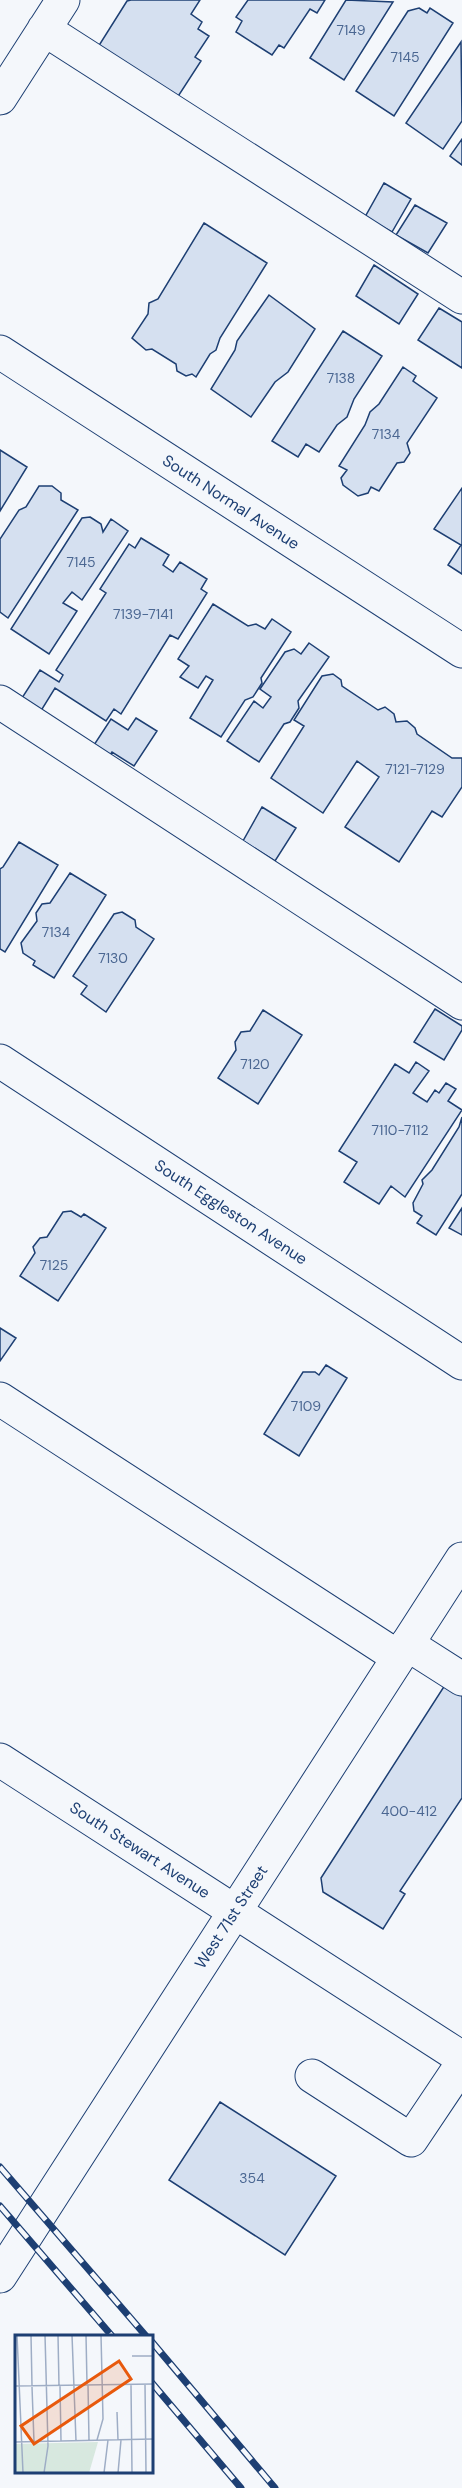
<svg xmlns="http://www.w3.org/2000/svg" width="462" height="2488" viewBox="0 0 462 2488" font-family="'DM Sans',sans-serif">
<rect width="100%" height="100%" fill="#f4f7fb"/>
<path fill="#d5e0f0" stroke="#1d3f73" stroke-width="1.5" d="M131,0H200L191,14L202,22L198,29L209,36L195,57L201,61L177,98L98,47L127,1Z
M248,0H325L317,13L310,9L284,48L279,45L272,55L236,32L242,21L236,17Z
M346,0L393,2L344,80L310,58Z
M419,8L427,13L430,8L453,23L394,116L356,91L408,11Z
M461,42L462,121L443,149L406,123Z
M462,139V165L450,156Z
M384,183L411,199L392,232L365,217Z
M415,205L447,223L428,253L396,235Z
M204,223L267,263L220,338L216,350L210,354L196,377L192,374L186,376L177,371L176,364L152,349L146,350L132,338L148,314L149,303L158,299Z
M374,265L418,294L399,324L356,296Z
M269,295L315,329L288,372L275,382L251,417L211,389L235,350L237,341Z
M439,308L462,322V368L418,340Z
M343,331L382,356L354,399L347,417L337,425L319,452L306,444L298,457L272,441Z
M403,367L416,376L413,381L437,398L407,443L410,453L404,462L397,463L379,491L371,487L368,493L358,496L343,485L341,478L347,470L339,466L365,425L370,412L379,404Z
M0,450L27,467L0,511Z
M39,486H52L61,493V500L78,510L8,618L0,612V539L19,510L26,507Z
M462,488V574L448,565L461,545L434,529Z
M90,517L101,524L103,532L111,519L128,531L82,600L72,592L63,603L77,611L49,654L11,629L82,518Z
M141,538L169,555L163,565L173,572L180,562L207,579L201,589L207,593L178,639L170,635L121,714L114,709L106,721L55,688L39,714L20,701L40,670L59,682L63,675L56,670L106,593L100,589L129,544L135,548Z
M213,604L248,626L256,624L265,629L272,619L291,632L261,678L262,683L253,697L245,700L221,737L190,718L213,680L206,676L198,688L180,677L189,666L178,659Z
M309,643L329,657L298,701L299,708L290,722L284,724L259,762L227,741L254,701L263,708L271,697L260,689L285,652L294,649L301,654Z
M333,674L341,680L342,686L378,710L385,707L394,714L396,722L407,721L415,728L417,734L452,758H462V787L442,817L432,811L399,862L345,827L379,777L357,761L323,813L271,778L304,726L294,720L322,676Z
M136,718L157,731L134,766L112,752L108,758L92,748L111,719L128,730Z
M262,807L296,828L275,861L243,841Z
M19,842L58,865L5,952L0,949V869L3,867Z
M70,873L106,895L54,978L33,965L35,961L23,953L21,943L37,921L36,913L42,904L50,903Z
M122,912L135,920L136,927L154,939L106,1012L81,994L87,986L73,976L114,914Z
M435,1009L462,1026V1030L444,1060L414,1042Z
M263,1010L302,1035L258,1104L218,1078L236,1050L235,1042L241,1032L250,1031Z
M416,1062L429,1071L413,1093L427,1102L435,1090L439,1093L446,1083L456,1089L448,1101L462,1110L405,1197L391,1186L379,1204L344,1182L357,1162L339,1151L395,1064L409,1073Z
M462,1117V1194L436,1235L417,1223L422,1216L414,1211L413,1203L423,1184L422,1180L432,1170L459,1127Z
M462,1208V1235L449,1228Z
M71,1211L81,1217L84,1214L106,1228L58,1301L20,1276L35,1253L33,1247L40,1238L47,1237L63,1212Z
M0,1328L16,1338L0,1361Z
M326,1365L347,1378L299,1456L264,1434L303,1372H315L319,1375Z
M445,1685L462,1695V1798L400,1891L405,1894L383,1929L323,1892L321,1878Z
M220,2102L336,2176L285,2255L169,2180Z"/>
<g fill="none" stroke-linecap="round" stroke-linejoin="round">
<defs>
<path id="minor" d="M44,29L462,297
M0,98L63,0
M0,352L462,651
M0,702L462,1003
M0,1061L462,1363
M0,1399L398,1657
M407,1644L462,1679
M0,1760L462,2058
M312,2076L411,2140L462,2064"/>
<path id="major" d="M0,2276L462,1559"/>
</defs>
<use href="#minor" stroke="#1d3f73" stroke-width="35"/>
<use href="#major" stroke="#1d3f73" stroke-width="35"/>
<use href="#minor" stroke="#f4f7fb" stroke-width="33"/>
<use href="#major" stroke="#f4f7fb" stroke-width="33"/>
<defs>
<path id="rail" d="M0,2167L146,2336
M0,2206L112,2336
M152,2342L275,2488
M152,2383L241,2488"/>
</defs>
<use href="#rail" stroke="#1d3f73" stroke-width="7"/>
<use href="#rail" stroke="#f4f7fb" stroke-width="4.5" stroke-dasharray="14" stroke-linecap="butt"/>
</g>
<g text-anchor="middle" dominant-baseline="central" stroke-width="4.5" stroke-linejoin="round" paint-order="stroke">
<g font-size="14" fill="#4b6792">
<text x="351" y="30">7149</text>
<text x="405" y="57">7145</text>
<text x="341" y="378">7138</text>
<text x="386" y="434">7134</text>
<text x="81" y="562">7145</text>
<text x="143" y="614">7139-7141</text>
<text x="415" y="769">7121-7129</text>
<text x="56" y="932">7134</text>
<text x="113" y="958">7130</text>
<text x="255" y="1064">7120</text>
<text x="400" y="1130">7110-7112</text>
<text x="54" y="1265">7125</text>
<text x="306" y="1406">7109</text>
<text x="409" y="1811">400-412</text>
<text x="252" y="2178">354</text>
</g>
<g font-size="16" fill="#1d3f73" stroke="#f4f7fb">
<text transform="translate(231 502) rotate(33)">South Normal Avenue</text>
<text transform="translate(231 1212) rotate(33)">South Eggleston Avenue</text>
<text transform="translate(140 1850) rotate(33)">South Stewart Avenue</text>
<text transform="translate(231 1917) rotate(-57)">West 71st Street</text>
</g>
</g>
<g transform="translate(15 2335)">
<rect width="138" height="138" fill="#f4f7fb"/>
<path d="M83,107L74,138H0V109Z" fill="#d7e8df"/>
<path fill="none" stroke="#9eadc5" stroke-width="1.5" d="M2,0L8,138M16,0L17,51M43,0L44,51M57,0L61,106M71,0L72,49M117,21H138M130,49L131,138M73,50L74,106M116,50L117,138M0,51L138,49M45,51L46,106M17,52L19,107M102,77L103,105M82,105L88,84L86,0M0,107L138,104M29,138L33,111L30,0M89,138L93,105M103,138L106,105"/>
<path fill="#e8590c" fill-opacity="0.15" stroke="#e8590c" stroke-width="3" d="M104,26L116,44L19,109L6,91Z"/>
<rect width="138" height="138" fill="none" stroke="#1d3f73" stroke-width="3"/>
</g>
</svg>
